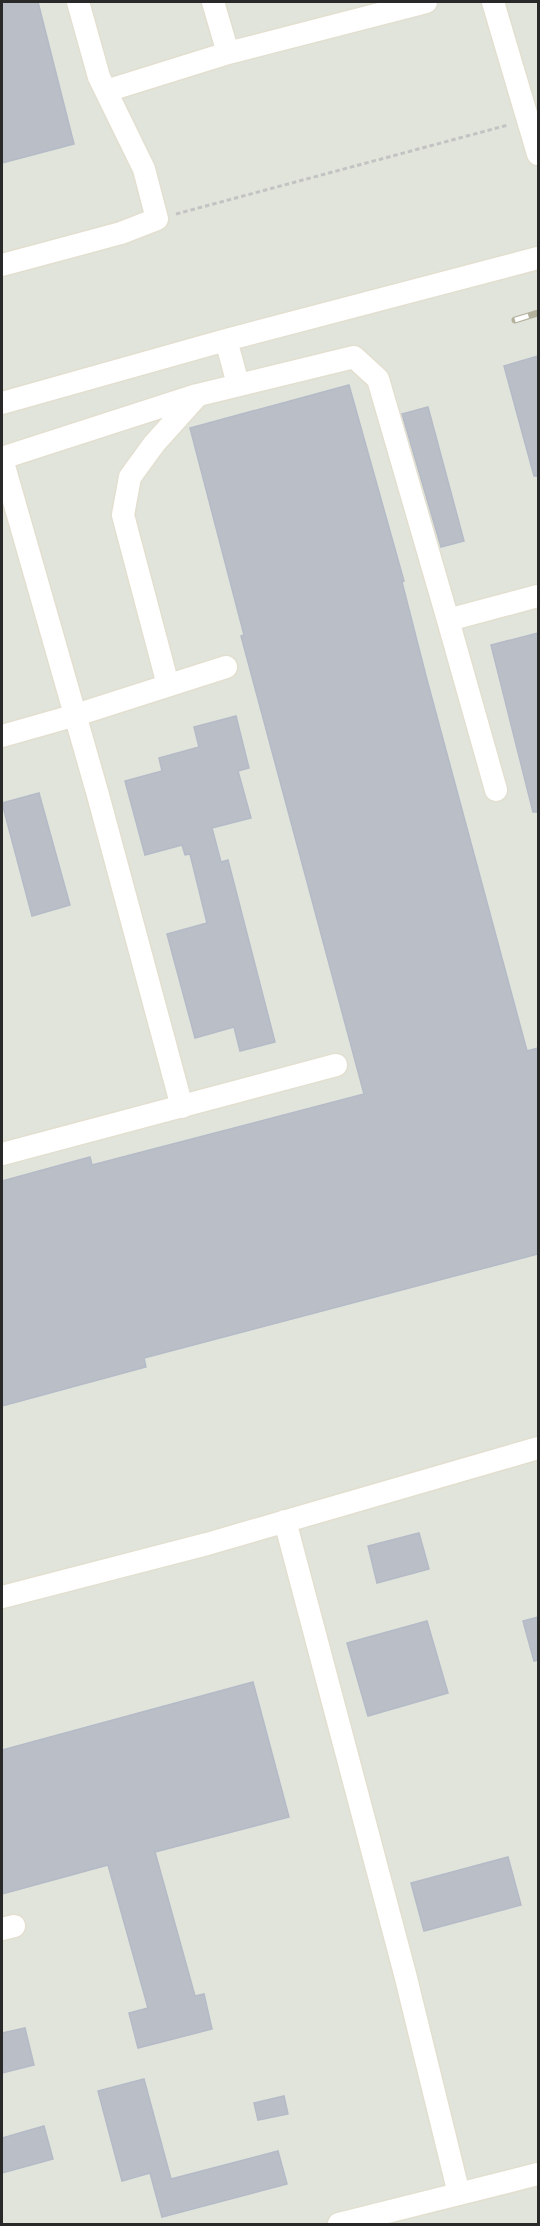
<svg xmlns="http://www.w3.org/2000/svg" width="540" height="2226" viewBox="0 0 540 2226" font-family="Overpass,sans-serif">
<rect width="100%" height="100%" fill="#dae2ec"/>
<path fill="#e1e4db" d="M2,2H538V2224H2Z"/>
<path fill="#babec7" stroke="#b4bbc7" stroke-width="1.5" d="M2,2H38L74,144L2,163Z
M538,356V476H534L504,366Z
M349,385L404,581L402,582L426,676L527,1051L538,1048V1254L144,1358L146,1367L2,1406V1181L90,1157L92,1165L364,1094L241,636L244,635L190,428Z
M428,407L464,541L441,547L402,414Z
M538,633V812H533L491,645Z
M236,716L249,768L238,771L251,818L212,828L221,862L228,860L275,1042L240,1051L234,1027L195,1038L167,934L207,923L190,854L185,855L182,845L145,855L125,781L162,771L159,758L199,747L194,727Z
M39,793L70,905L32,916L2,803Z
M419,1533L429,1569L377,1583L368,1546Z
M538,1617V1660L534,1661L523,1621Z
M427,1621L448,1693L368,1716L347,1643Z
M253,1682L289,1817L155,1852L195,1996L204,1994L212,2029L138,2048L129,2013L148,2008L108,1865L2,1894V1750Z
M508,1857L521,1905L424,1931L411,1883Z
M25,2028L34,2065L2,2073V2033Z
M144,2079L171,2179L278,2151L287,2184L162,2217L150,2173L122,2181L98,2091Z
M284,2096L288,2114L258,2120L254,2103Z
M44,2126L53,2159L2,2173V2138Z"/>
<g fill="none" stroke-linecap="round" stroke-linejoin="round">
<defs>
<path id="minor" d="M493,2L538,154
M228,53L426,2
M106,91L228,53L213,2
M2,265L121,233L157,219L144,169L99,77L78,2
M226,340L238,384
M2,403L226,340L538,258
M2,458L197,395
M2,459L98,795L182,1107
M448,620L496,790
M168,685L123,515L130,477L154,444L198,395L354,357L378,379L448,620L538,596
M2,736L76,715L226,667
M2,1154L336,1065
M285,1521L405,1974L459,2194
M2,1597L207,1544L538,1448
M2,1929L14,1926
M339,2224L538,2174"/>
</defs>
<use href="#minor" stroke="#e3dfd0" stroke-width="25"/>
<path stroke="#c3c3c3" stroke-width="3" stroke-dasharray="4.5 3" stroke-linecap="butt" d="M176,214L508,125"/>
<use href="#minor" stroke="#fff" stroke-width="22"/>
<defs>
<path id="rail" d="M515,320L538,313"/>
</defs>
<use href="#rail" stroke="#b4b19d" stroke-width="7"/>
<use href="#rail" stroke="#fff" stroke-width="4.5" stroke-dasharray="14" stroke-linecap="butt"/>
</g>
<rect width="540" height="2226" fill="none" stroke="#292929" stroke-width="6"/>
</svg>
